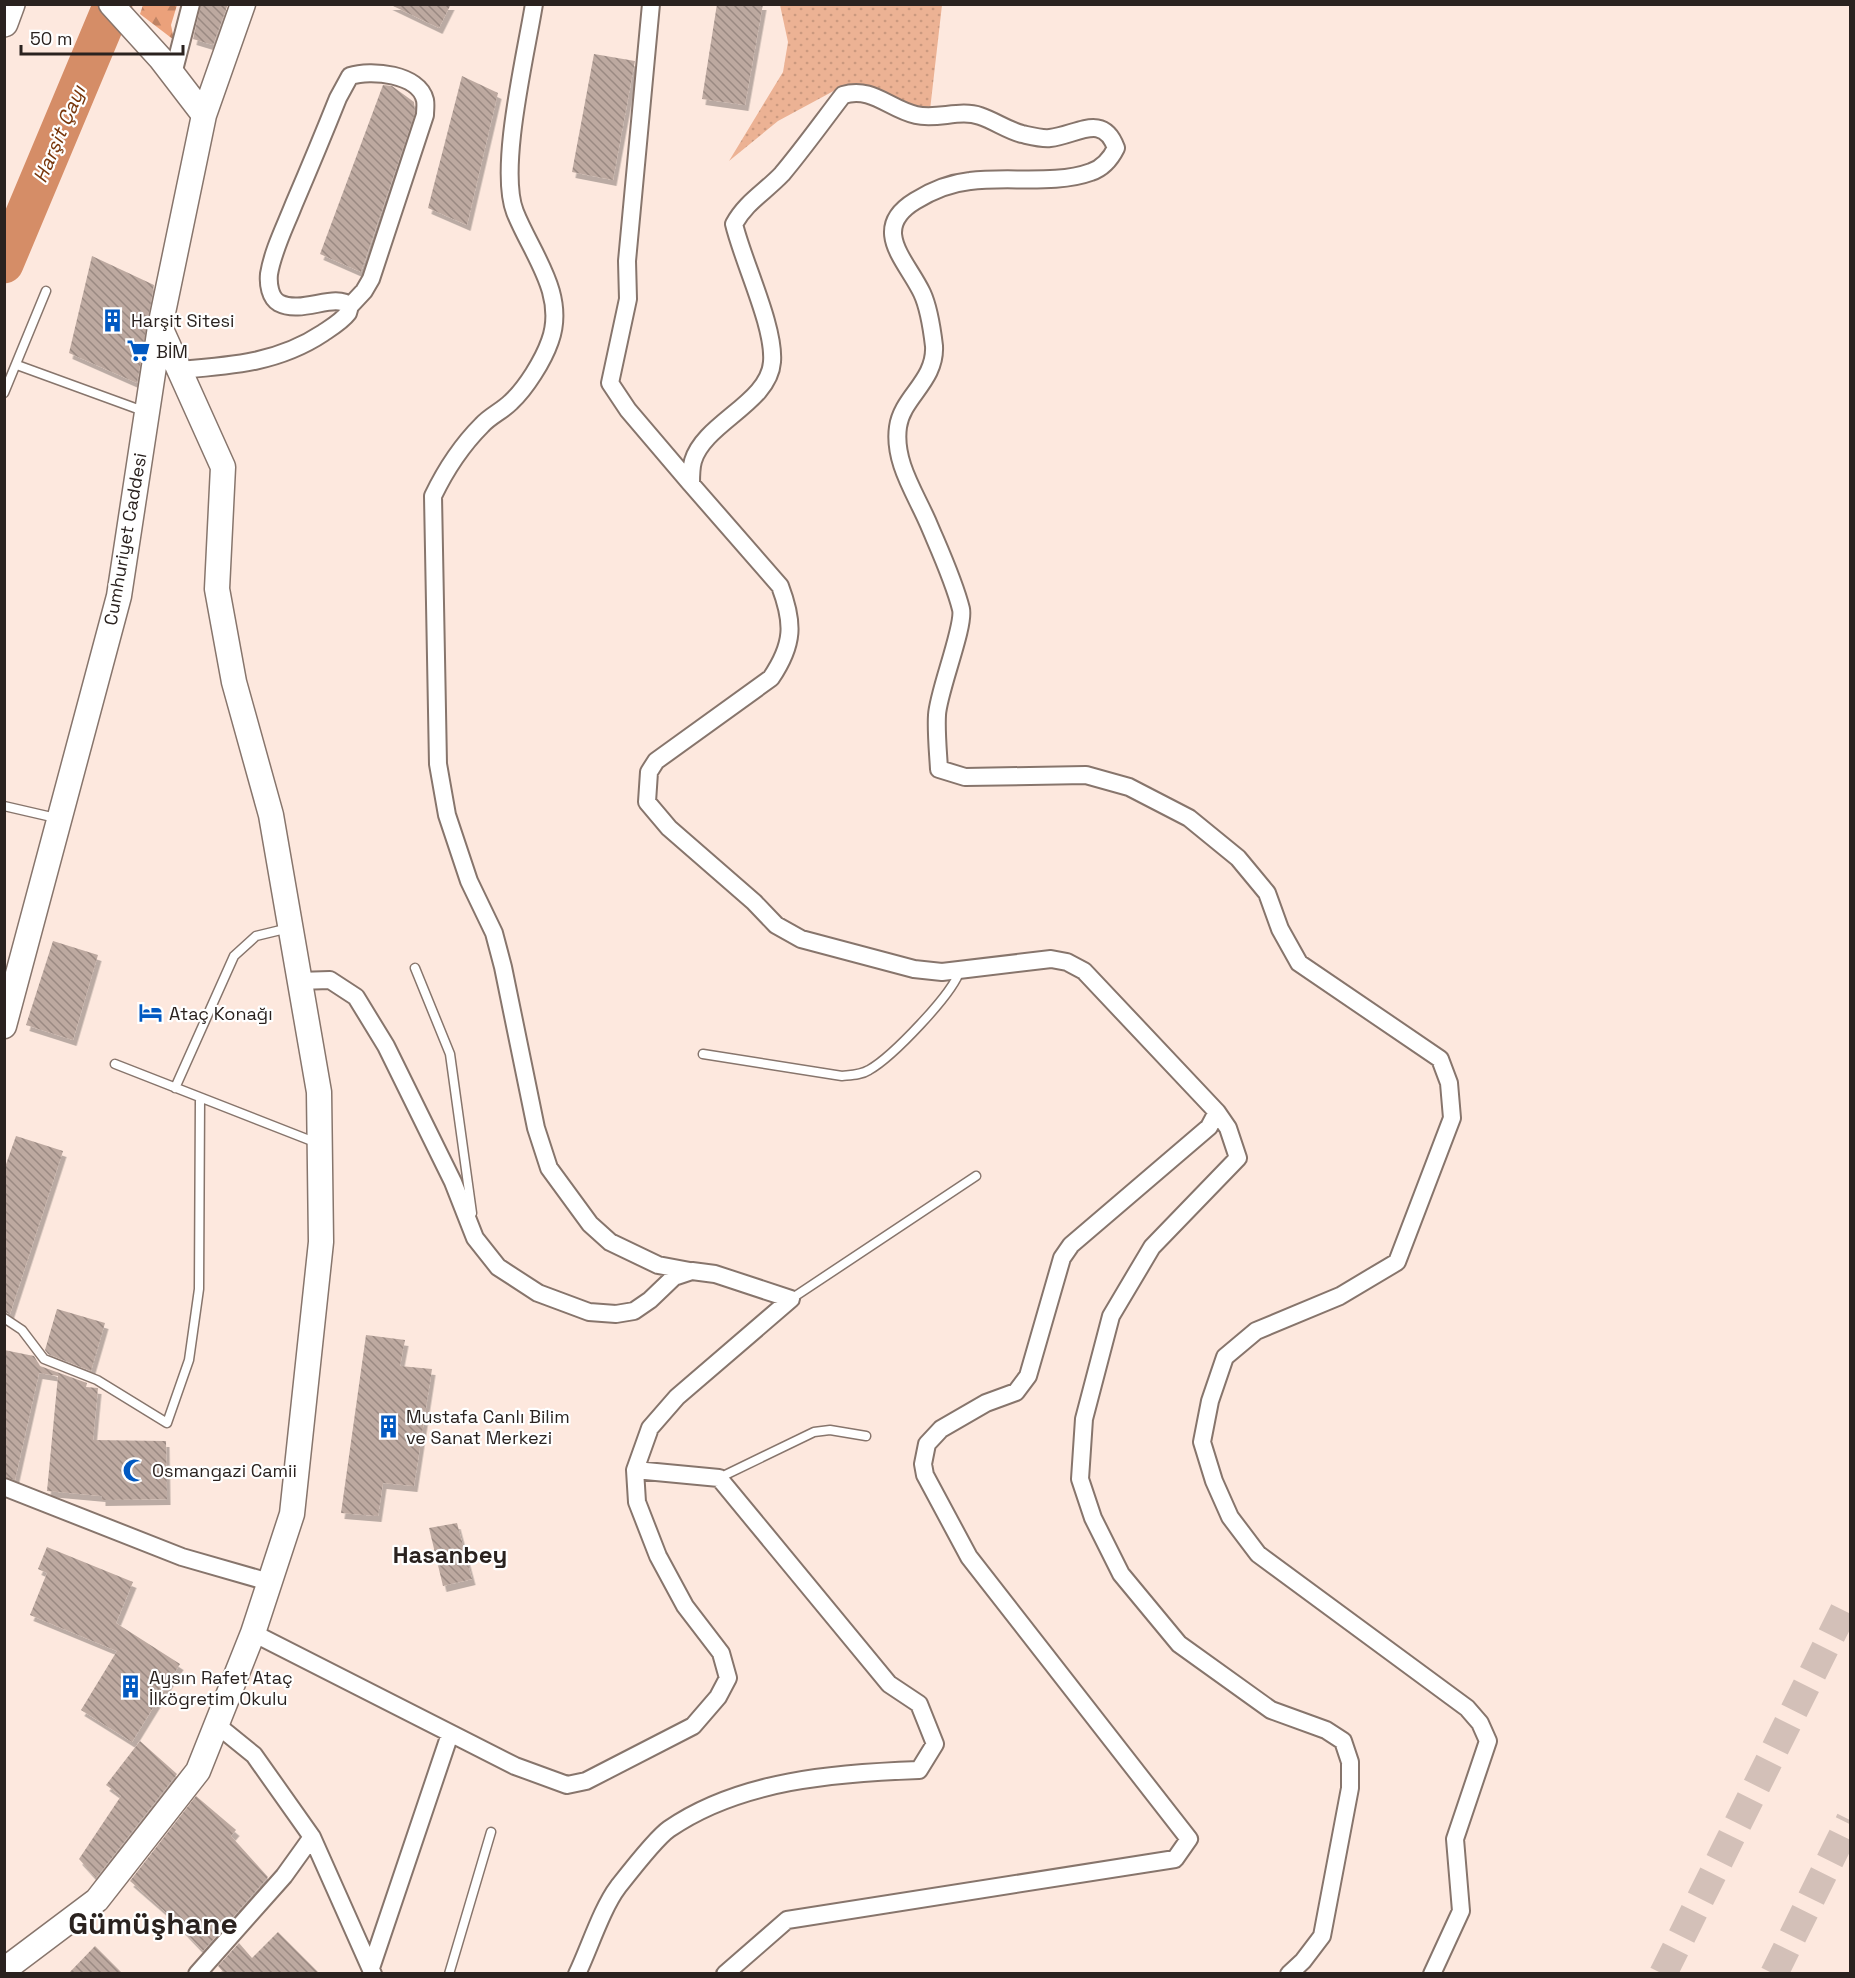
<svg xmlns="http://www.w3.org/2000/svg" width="1855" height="1978" viewBox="0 0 1855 1978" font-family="'Space Grotesk',sans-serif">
<defs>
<pattern id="grass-dots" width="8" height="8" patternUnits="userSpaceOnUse" patternTransform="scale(1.5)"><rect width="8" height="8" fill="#ecb294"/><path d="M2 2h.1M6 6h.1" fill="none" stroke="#cb997f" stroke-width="1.8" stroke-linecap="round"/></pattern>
<pattern id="forest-firs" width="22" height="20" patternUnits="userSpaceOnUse" patternTransform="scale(1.5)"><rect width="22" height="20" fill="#eba17b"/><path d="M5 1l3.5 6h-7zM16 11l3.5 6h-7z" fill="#bf8364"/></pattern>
<pattern id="building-back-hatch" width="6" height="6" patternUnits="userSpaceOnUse" patternTransform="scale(1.5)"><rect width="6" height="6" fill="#bda9a0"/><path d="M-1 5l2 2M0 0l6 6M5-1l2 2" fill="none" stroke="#9a8982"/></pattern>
<filter id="shadow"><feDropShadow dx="3.5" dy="6" stdDeviation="0" flood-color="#0004"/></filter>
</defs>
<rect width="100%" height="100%" fill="#fde8de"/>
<path fill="url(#grass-dots)" d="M780,5H942L930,110L901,104L865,86L841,87L778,121L729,161L783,72L788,42Z"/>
<path fill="url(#forest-firs)" d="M143,5H177L171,25L174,40L140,14Z"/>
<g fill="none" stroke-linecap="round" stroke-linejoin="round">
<path stroke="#d58d67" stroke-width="39" d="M4,264L113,4"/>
</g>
<path fill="url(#building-back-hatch)" filter="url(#shadow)" d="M201,4H228L213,45L193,39Z
M389,4H451L439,28Z
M717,4H763L745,105L702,99Z
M594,54L635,61L613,180L572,172Z
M462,76L498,93L467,225L428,208Z
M383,85L392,86L414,102L415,113L361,272L320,254Z
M92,256L154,285L137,383L69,353Z
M53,941L98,955L73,1040L26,1025Z
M16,1136L63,1151L10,1314L4,1312V1170Z
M57,1309L105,1323L91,1371L48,1354L45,1350Z
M366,1335L405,1340L400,1366L432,1369L414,1486L383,1483L378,1516L341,1513Z
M4,1350L34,1356L40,1366L87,1383L86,1387L98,1388L93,1440L166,1441L167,1499L102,1500V1496L47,1491L58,1376L39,1373L15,1480L4,1477Z
M457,1523L472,1579L443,1586L429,1528Z
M47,1547L133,1582L116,1623L180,1664L132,1742L81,1710L117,1651L30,1615L47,1573L38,1569Z
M140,1741L177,1774L96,1878L79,1859L121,1796L106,1785Z
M196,1796L236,1830L231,1836L268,1877L203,1951L169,1915L130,1881Z
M278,1932L320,1974H225L218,1966L239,1943L252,1958Z
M95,1946L123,1974H68Z"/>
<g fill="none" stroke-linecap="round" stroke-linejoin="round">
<path stroke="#d3c0b8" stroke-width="28" stroke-dasharray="28 14" stroke-linecap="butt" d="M1663,1974L1850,1598
M1774,1974L1850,1820"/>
<defs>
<path id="service" d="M17,365L146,412
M4,393L46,291
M4,806L56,818
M415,968L450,1054L472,1213
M703,1054L842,1076C852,1075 861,1075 869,1070C892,1057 953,994 960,970
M115,1064L317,1143
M175,1088L234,956L256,936L289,928
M791,1299L976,1176
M4,1318L22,1330L44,1359L97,1380L167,1423L189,1360L199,1289L200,1098
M719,1478L814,1432L830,1430L866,1436
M449,1974L491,1832"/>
<path id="minor" d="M534,4C526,54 498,169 515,212C531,253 567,294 550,341C543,361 526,388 511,402C502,411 490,416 482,425C461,446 446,469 433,496L438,764L447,815L469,881L494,933L503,967L536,1128L549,1168L590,1224L610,1242L658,1265L690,1271
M651,4L627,261L628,299L610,383L628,410L691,484
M173,74L191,4
M178,370C230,366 278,363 323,333C332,327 342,321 348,313L350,306C335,292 302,315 279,303C270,298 268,284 269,274C273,250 285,227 294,204C309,169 324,133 338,98L350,76C371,69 419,74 425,100C426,105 425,110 425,115L371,279L364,291L350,306
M4,1487L182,1557L269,1582
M253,1633L515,1766L567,1785L586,1781L693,1726L718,1697L728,1678L721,1653L685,1606L658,1556L637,1502L635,1470L650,1428L677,1397L791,1299L715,1274L692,1271L674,1277L650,1300L634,1311L616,1314L589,1312L538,1293L498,1267L475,1238L453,1182L386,1046L356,997L330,980L298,981
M217,1725L254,1755L312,1837L373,1974
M371,1968L450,1734
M197,1974L284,1876L312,1837
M577,1974C589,1949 602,1908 618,1887C629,1873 656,1838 669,1829C740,1780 836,1773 919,1770L935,1744L919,1704L889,1684L719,1478L635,1470
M725,1974L787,1920L1175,1859L1189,1839L969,1557L925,1475L923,1464L927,1444L941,1429L986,1403L1016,1392L1028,1376L1062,1258L1071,1245L1209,1127L1217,1112
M1289,1974L1303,1961L1322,1936L1350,1788V1762L1343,1741L1326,1730L1271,1710L1179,1644L1121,1574L1093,1518L1080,1479L1084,1419L1111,1316L1152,1247L1238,1158L1228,1128L1217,1112L1084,971L1067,962L1051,959L942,972L914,969L801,939L776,925L754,902L669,828L647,802L649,772L656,761L771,678C794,644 794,623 780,586L691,484C691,477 691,468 693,461C704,423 769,403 772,362C775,327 743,262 734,224C746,202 765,192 782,174C803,149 823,121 843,95C872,86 889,109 916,115C937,120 960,109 980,116C995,121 1007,130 1022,134C1031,136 1042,139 1050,138C1077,135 1103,112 1116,148C1111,158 1103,168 1091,172C1056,185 1007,176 970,181C951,183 931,191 915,201C869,229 907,261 922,293C929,308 932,329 934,346C936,381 902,397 898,427C893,462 916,494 929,525C940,551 954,581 961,609C965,626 938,692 937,715C936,732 938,751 939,769L965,777L1086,775L1129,787L1189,818L1238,858L1267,893L1280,929L1299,963L1440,1059L1449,1083L1452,1118L1397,1262L1340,1296L1256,1331L1225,1357L1210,1401L1202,1442L1214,1481L1230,1517L1258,1554L1467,1708L1480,1723L1488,1741L1455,1839L1461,1911L1432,1974"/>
<path id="secondary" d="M204,115L243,4
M4,1026L119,596L160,327L204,115L161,59L111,4
M4,1970L97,1900L198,1771L253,1633L292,1514L321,1242L319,1092L271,815L234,682L217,589L223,467L160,327"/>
<path id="primary" d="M4,23L11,4"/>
</defs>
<use href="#service" stroke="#87756c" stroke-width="11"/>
<use href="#minor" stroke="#87756c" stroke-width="20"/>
<use href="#secondary" stroke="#87756c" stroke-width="27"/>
<use href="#primary" stroke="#87756c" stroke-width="30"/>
<use href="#service" stroke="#fff" stroke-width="8"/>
<use href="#minor" stroke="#fff" stroke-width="16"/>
<use href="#secondary" stroke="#fff" stroke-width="24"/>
<use href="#primary" stroke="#fff" stroke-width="27"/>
</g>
<defs>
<symbol id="building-bare" viewBox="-9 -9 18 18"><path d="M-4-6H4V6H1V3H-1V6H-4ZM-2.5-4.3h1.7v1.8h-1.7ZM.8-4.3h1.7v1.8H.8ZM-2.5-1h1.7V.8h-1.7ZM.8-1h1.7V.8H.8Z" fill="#0159c2" stroke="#fff" stroke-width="2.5" paint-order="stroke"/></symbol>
<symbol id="supermarket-bare" viewBox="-9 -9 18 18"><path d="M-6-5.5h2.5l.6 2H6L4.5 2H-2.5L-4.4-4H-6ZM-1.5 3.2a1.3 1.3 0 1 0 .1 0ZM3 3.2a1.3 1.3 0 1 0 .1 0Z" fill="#0159c2" stroke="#fff" stroke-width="2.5" paint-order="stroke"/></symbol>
<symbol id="hotel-bare" viewBox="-9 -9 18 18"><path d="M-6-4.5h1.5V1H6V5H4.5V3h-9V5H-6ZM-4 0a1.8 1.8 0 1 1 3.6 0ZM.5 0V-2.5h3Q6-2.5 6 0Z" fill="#0159c2" stroke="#fff" stroke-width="2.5" paint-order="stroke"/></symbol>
<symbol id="mosque-bare" viewBox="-9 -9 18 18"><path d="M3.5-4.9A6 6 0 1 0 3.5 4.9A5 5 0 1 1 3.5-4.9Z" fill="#0159c2" stroke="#fff" stroke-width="2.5" paint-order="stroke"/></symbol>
</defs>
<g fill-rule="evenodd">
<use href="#building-bare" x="96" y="304" width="33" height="33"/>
<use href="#supermarket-bare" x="122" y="334" width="33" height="33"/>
<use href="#hotel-bare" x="134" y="996" width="33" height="33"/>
<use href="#building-bare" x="372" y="1410" width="33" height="33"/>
<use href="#mosque-bare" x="118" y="1454" width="33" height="33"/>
<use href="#building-bare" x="114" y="1670" width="33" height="33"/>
</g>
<g text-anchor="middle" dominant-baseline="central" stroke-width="4.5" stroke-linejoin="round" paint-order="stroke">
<g font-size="18" fill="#2a221f" stroke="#fff" text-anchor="start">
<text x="131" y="320">Harşit Sitesi</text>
<text x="156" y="351">BİM</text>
<text x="169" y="1013">Ataç Konağı</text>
<text x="406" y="1416">Mustafa Canlı Bilim<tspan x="406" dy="21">ve Sanat Merkezi</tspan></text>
<text x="152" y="1470">Osmangazi Camii</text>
<text x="149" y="1677">Aysın Rafet Ataç<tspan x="149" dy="21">İlkögretim Okulu</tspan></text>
</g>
<g font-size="18" fill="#2a221f" stroke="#fff">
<text transform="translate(125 539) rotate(-80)">Cumhuriyet Caddesi</text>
</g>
<g font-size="20" font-style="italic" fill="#78360b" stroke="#fff">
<text transform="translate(59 134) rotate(-67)">Harşit Çayı</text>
</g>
<g font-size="24" font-weight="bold" fill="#2a221f" stroke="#fff">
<text x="450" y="1554">Hasanbey</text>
</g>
<g font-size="30" font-weight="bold" fill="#2a221f" stroke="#fff">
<text x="153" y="1923">Gümüşhane</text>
</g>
</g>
<rect width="1855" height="1978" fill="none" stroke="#2a221f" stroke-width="12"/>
<path d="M21 45v9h162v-9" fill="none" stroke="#2a221f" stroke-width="3"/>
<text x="30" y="45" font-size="18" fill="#2a221f" stroke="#ffffff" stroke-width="4.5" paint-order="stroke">50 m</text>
</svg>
